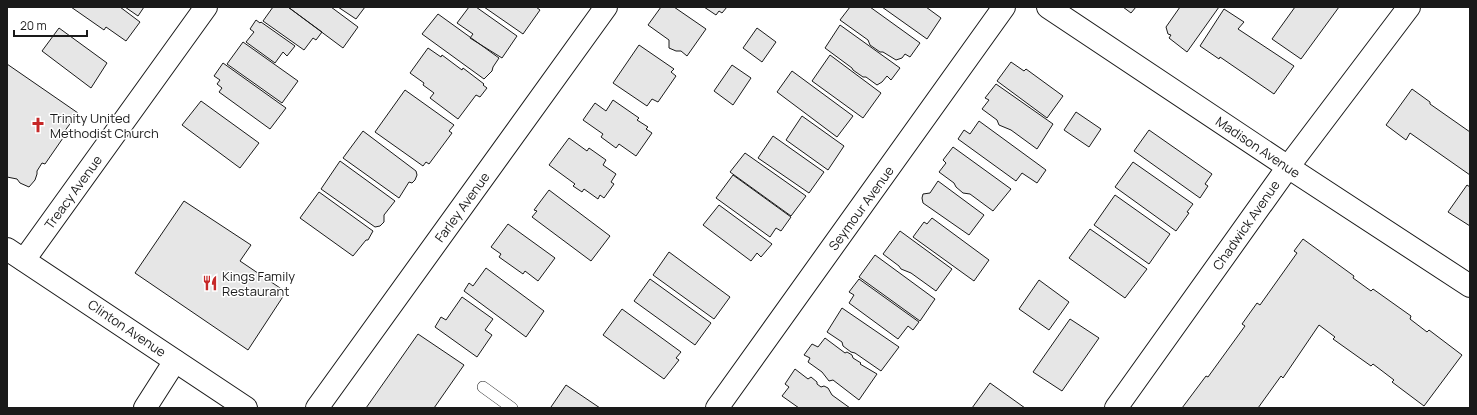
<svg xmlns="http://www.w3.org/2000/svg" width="1477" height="415" viewBox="0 0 1477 415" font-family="Manrope,sans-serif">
<rect width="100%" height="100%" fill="#fff"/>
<path fill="#e6e6e6" stroke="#1a1a1a" d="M71,7H120L140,22L126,41L106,27L104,30Z
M125,7H144L138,16Z
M273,7H288L322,32L316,40L313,38L304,50L263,21Z
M288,7H331L358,27L343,48Z
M338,7H365L356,19Z
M469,7H476L517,36L502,58L470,38L473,34L457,23Z
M484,7H536L540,10L523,34Z
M661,7H674L706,29L687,56L681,51H676L669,48V40L648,25Z
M704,7H727L722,13L719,11L716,15Z
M850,7H870L920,43L910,57L905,54L902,58L896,60L883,52H880L870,45L868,40L840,20Z
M882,7H926L941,18L927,39Z
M1123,7H1136L1131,13Z
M1180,7H1219L1187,52L1169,38L1171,35L1168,34L1166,27Z
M1295,7H1339L1301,59L1272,39Z
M1224,9L1244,22L1238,29L1294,66L1274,94L1220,57L1219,59L1200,46Z
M438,14L499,58L493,67L492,71L484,79L422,34Z
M256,20L260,23L261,22L295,46L287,56L283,52L275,63L246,42L254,32L250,29Z
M840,25L900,68L891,80L887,76L882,82L877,85L866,77H863L853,70L852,68L825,48Z
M59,28L107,63L91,88L42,51Z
M757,28L776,42L762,62L743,48Z
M243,42L298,81L282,103L227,64Z
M639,45L674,69L671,72L676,76L658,102L652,99L647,106L613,83Z
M428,48L441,57L442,55L462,70L463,68L484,84L483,85L487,88L480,97L476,95L458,119L430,98L434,93L423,85L424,83L410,73Z
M830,55L881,93L863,118L812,81Z
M1011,62L1024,71L1026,69L1063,96L1047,118L997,81Z
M223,63L286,108L270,129L219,92L222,88L217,84L220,80L214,76Z
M7,64L78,113L61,136L63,138L45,164L42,163L37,171V174L35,180L29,187L20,183L17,179L7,177Z
M732,65L751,78L733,105L714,91Z
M792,71L853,116L837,137L777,92Z
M996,84L1053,124L1037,149L1011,130L999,125L997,120L982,109L989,100L985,98Z
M1412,89L1430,102V104L1470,132V175L1410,133L1406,140L1386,125Z
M405,90L454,125L449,131L452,133L429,164L426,162L423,166L375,132Z
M613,100L639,118L637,120L648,127L646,129L652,133L636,156L619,144L616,148L601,137L603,134L583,120L595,103L606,111Z
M201,101L259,143L240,168L182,125Z
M1076,112L1101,129L1089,147L1064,130Z
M802,116L844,146L828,170L786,140Z
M979,121L1046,170L1037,183L1022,173L1016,181L958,139L964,130L970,134Z
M1149,130L1212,174L1205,184L1208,186L1200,198L1134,151Z
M363,131L416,171L417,175L415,180L412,183L409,182L399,198L343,158Z
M773,136L824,172L809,193L758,158Z
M569,138L587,151L589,148L606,160L603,165L616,174L611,182L614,184L604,198L600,195L598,199L584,189L582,192L573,186L575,184L549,165Z
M953,147L1011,189L993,211L970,194L963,193L956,187L954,183L939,172L946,163L943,160Z
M745,153L806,196L791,216L730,172Z
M340,161L395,201L384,215V222L380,226L375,227L321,189Z
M1133,162L1193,204L1187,212L1189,213L1176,231L1115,187Z
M733,175L791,217L781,231L776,228L770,237L716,198Z
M938,181L984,215L969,235L923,203L922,198L923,194L930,193Z
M1467,185L1470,187V226L1448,212Z
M549,190L610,236L591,261L532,217L537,211L534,210Z
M319,192L373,231L368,240H366L353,256L300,218Z
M1115,195L1170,234L1149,264L1094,225Z
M184,201L251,245L240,261L286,292L248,350L135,273Z
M719,205L772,244L761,257L757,253L751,261L703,225Z
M932,218L989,260L974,281L913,237L924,222L927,224Z
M508,224L555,258L538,281L525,271L523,274L499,257L501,254L491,247Z
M1090,229L1147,269L1125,298L1069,258Z
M900,231L952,269L936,291L911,273L901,269L899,266L883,254Z
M1303,239L1354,276L1353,278L1371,291L1373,289L1411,316L1410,319L1427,332L1429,330L1462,355L1424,406L1392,382L1394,380L1373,364L1371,366L1333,339L1335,337L1319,325L1283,378L1281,376L1258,408H1182L1206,376L1208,377L1245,326L1242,324L1257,303L1260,305L1297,253L1294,251Z
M669,252L730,297L714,319L653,275Z
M875,255L935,299L920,321L859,277Z
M486,268L544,311L526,337L464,291L469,283L473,286Z
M650,279L711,323L695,345L634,301Z
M859,279L919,322L913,330L908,326L898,339L849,303L854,295L849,292Z
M1039,280L1069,302L1049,330L1019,309Z
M462,297L493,319L485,330L492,335L477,357L435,327L441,317L446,320Z
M842,308L899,347L881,371L855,353L851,352L843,346L842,342L827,332Z
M622,309L681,352L676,358L679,360L664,379L603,335Z
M1070,319L1099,338L1062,391L1033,372Z
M418,334L464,365L434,408H366Z
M825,338L845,353L847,352L852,355L853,358L861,363L860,364L877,374L859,400L833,380L829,381L822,372L808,362L810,358L804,355L812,344L818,347Z
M795,369L808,379L811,377L817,382V384L821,387L824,386L828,388L832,395L850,408H799L782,396L789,387L785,384Z
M990,383L1025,408H972Z
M566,385L600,408H552L551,407Z"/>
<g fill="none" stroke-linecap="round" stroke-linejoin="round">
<defs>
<path id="service" d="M483,387L512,408"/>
<path id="minor" d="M1048,7L1288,167L1470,286
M24,260L206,7
M145,408L175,361
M317,408L606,7
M717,408L1004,7
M1116,408L1288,167L1409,7"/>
<path id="secondary" d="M7,249L246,408"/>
</defs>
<use href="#service" stroke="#1a1a1a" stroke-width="12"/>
<use href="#minor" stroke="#1a1a1a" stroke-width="24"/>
<use href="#secondary" stroke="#1a1a1a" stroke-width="24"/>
<use href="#service" stroke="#fff" stroke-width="11"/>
<use href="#minor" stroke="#fff" stroke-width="22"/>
<use href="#secondary" stroke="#fff" stroke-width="22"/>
</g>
<defs>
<symbol id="church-bare" viewBox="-9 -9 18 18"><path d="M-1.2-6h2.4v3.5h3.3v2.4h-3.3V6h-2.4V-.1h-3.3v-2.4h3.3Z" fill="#c62828" stroke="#fff" stroke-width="2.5" paint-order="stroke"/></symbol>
<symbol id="restaurant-bare" viewBox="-9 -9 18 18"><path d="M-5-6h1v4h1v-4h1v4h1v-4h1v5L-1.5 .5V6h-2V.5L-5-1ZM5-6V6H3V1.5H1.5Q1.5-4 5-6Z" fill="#c62828" stroke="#fff" stroke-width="2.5" paint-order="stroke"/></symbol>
</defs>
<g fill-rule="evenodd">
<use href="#church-bare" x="27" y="114" width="22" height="22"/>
<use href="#restaurant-bare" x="199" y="272" width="22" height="22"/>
</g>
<g text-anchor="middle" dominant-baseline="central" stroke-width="3" stroke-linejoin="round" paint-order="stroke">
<g font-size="13" fill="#1a1a1a" stroke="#fff" text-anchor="start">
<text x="50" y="118">Trinity United<tspan x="50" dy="15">Methodist Church</tspan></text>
<text x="222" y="276">Kings Family<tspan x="222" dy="15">Restaurant</tspan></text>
</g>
<g font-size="13" fill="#1a1a1a" stroke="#fff">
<text transform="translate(1258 147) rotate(34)">Madison Avenue</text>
<text transform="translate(73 192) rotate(-54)">Treacy Avenue</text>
<text transform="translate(462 207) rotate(-54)">Farley Avenue</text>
<text transform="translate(861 208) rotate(-54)">Seymour Avenue</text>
<text transform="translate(1246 225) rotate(-55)">Chadwick Avenue</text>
<text transform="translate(127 328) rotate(34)">Clinton Avenue</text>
</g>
</g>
<rect width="1477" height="415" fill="none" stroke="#1a1a1a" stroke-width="16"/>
<path d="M14 30v6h73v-6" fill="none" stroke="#1a1a1a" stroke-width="2"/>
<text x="20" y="30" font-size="12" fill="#1a1a1a" stroke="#ffffff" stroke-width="3" paint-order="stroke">20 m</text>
</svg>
